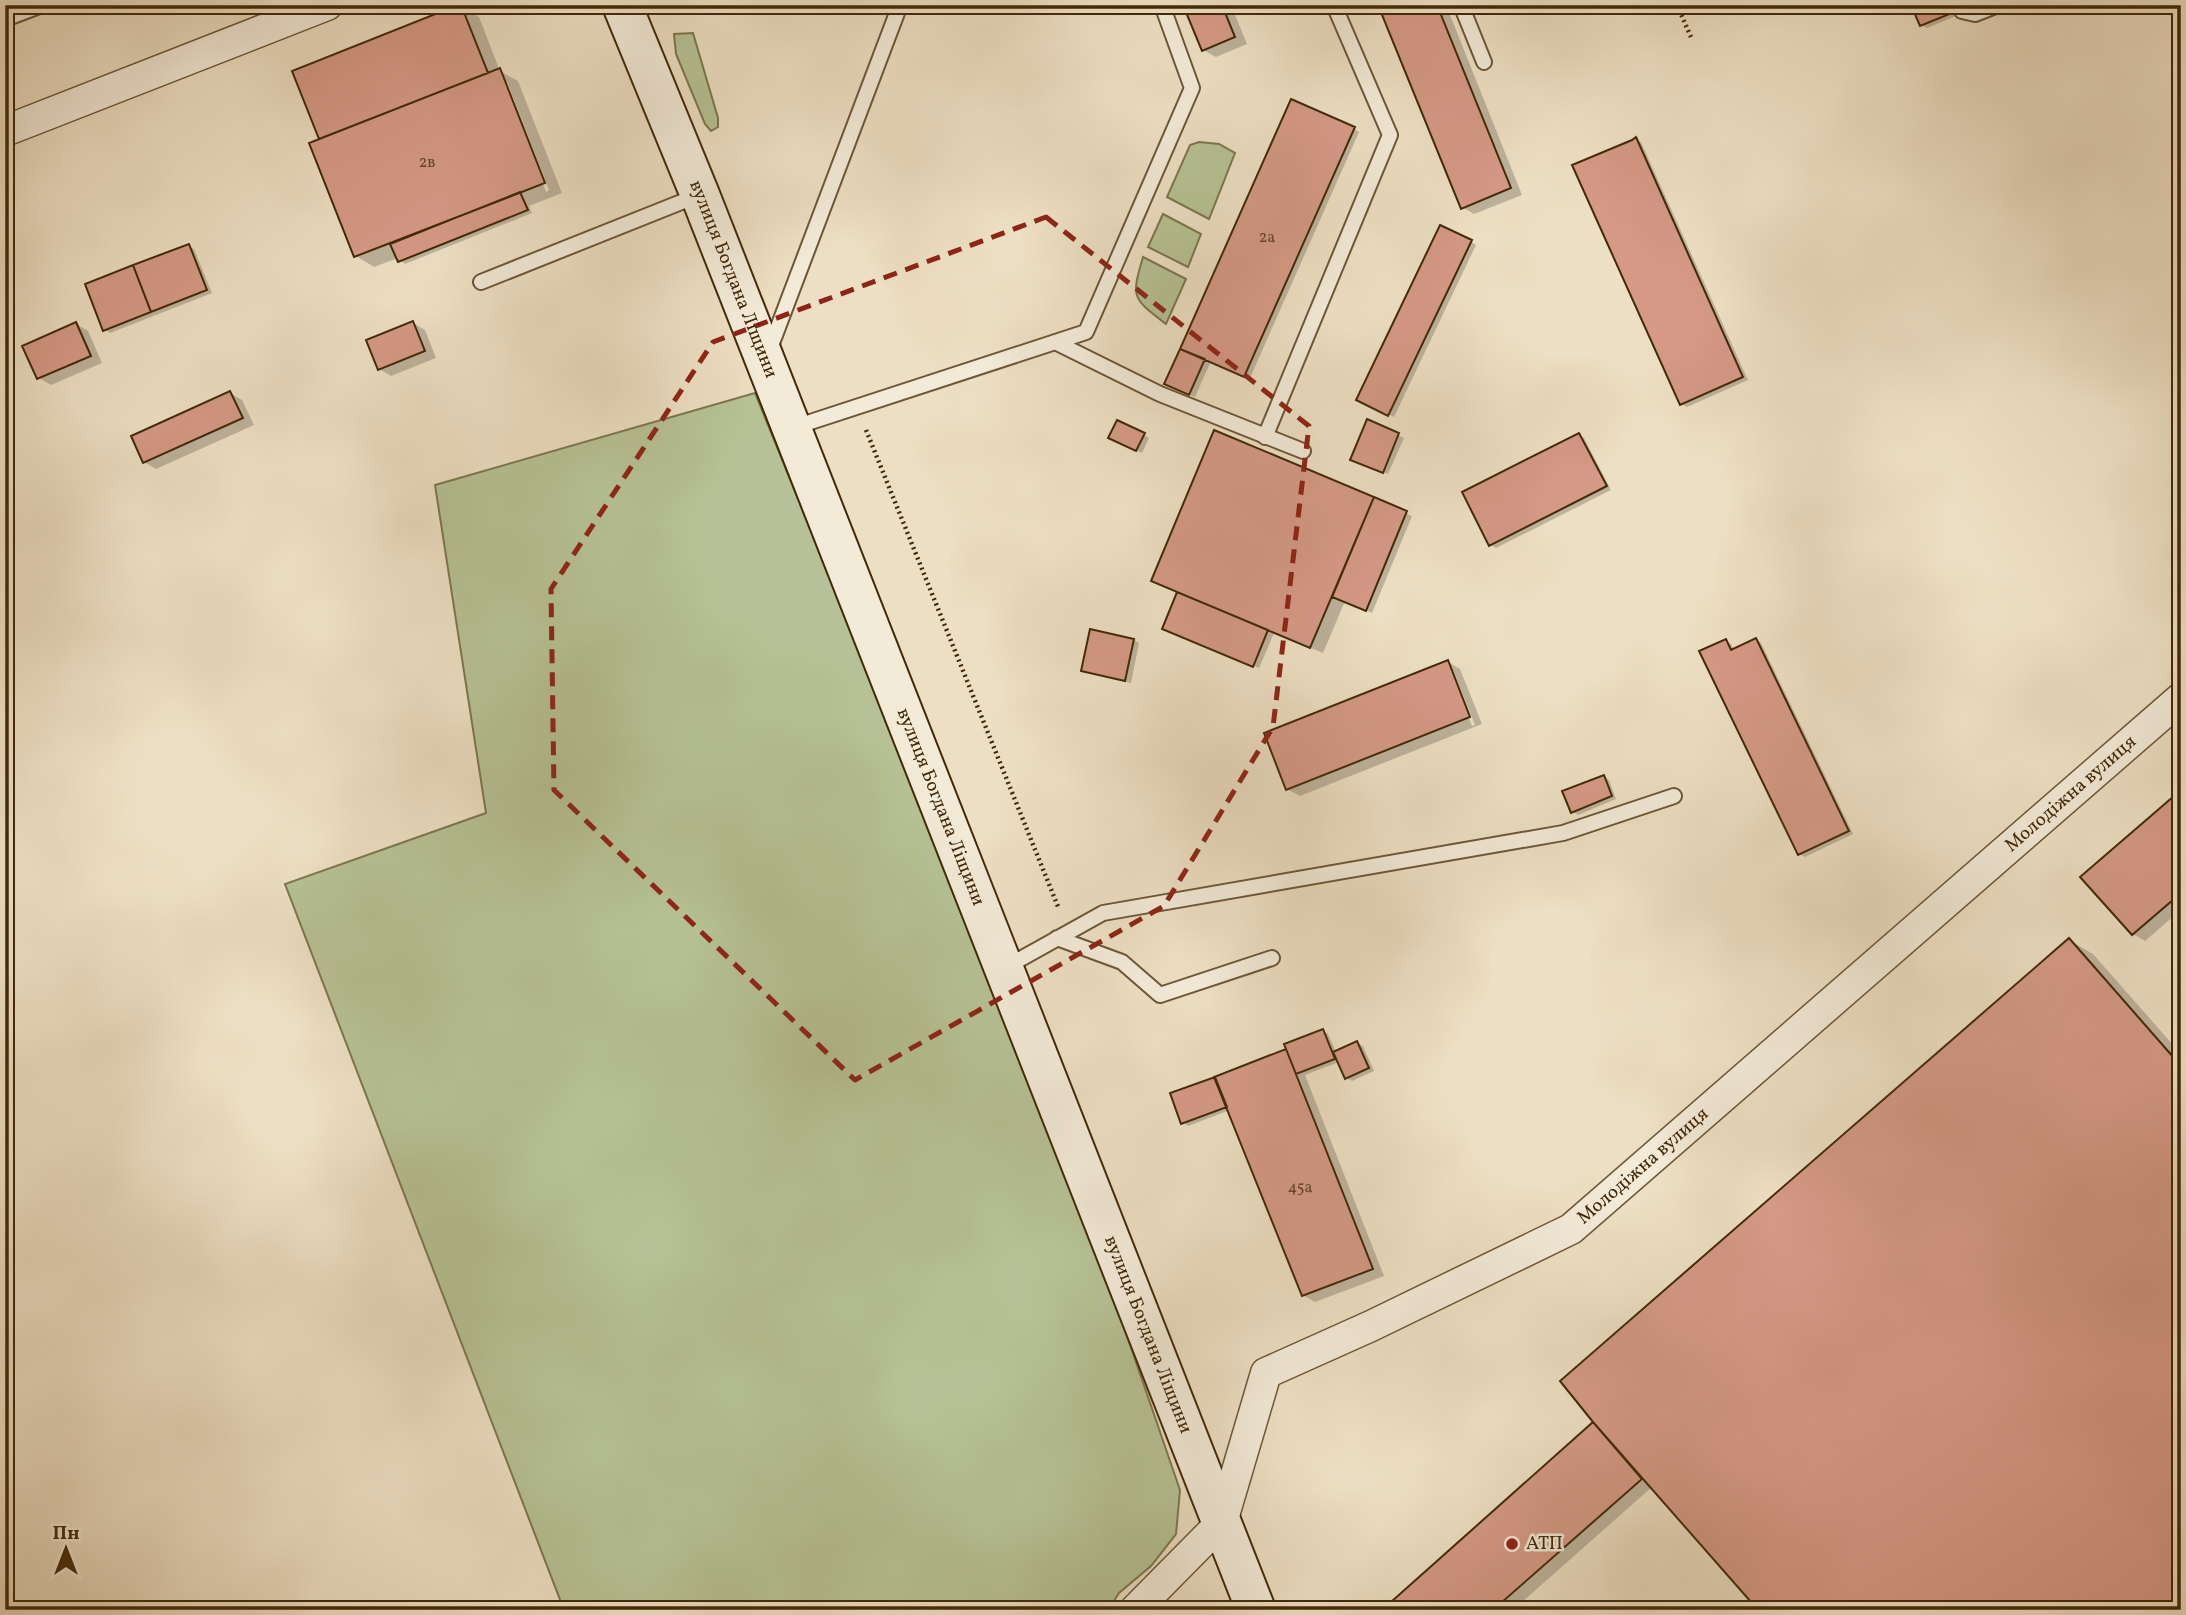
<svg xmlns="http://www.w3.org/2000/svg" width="2186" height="1615" viewBox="0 0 2186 1615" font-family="Vollkorn,serif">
<rect width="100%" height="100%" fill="#eddfc3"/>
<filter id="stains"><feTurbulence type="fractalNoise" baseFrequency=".00286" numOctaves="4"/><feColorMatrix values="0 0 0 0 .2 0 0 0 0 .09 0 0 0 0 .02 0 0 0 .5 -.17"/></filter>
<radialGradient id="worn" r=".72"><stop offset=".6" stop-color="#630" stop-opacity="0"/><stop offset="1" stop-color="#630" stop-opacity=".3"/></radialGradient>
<path fill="#b6c295" stroke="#7c764e" stroke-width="2" d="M693,33L718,118V127L711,131L705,124L676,54L674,34Z
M1199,142L1219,144L1235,153L1209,219L1167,197L1190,145Z
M1163,214L1201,234L1188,267L1148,247Z
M1143,257L1186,279L1166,324C1132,298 1131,298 1143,257Z
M755,393L985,959L1115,1301L1180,1490L1176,1534L1151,1566L1119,1593L1108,1610H564L285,884L486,813L435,485Z"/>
<path fill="#0003" fill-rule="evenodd" d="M5,5H30L5,15Z
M1185,5H1231L1247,44L1216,57L1203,50Z
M1380,5H1446L1522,195L1474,214L1462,207Z
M1913,5H1952L1956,16L1927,28L1921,25Z
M460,6L479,17L500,71L518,81L562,193L529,206L532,213L405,264L398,258L374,267L356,256L322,140L294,72ZM503,82H507L549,190L546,192Z
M1354,129L1359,132L1250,378L1211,361L1195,397L1172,387Z
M1636,139L1641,142L1748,380L1687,407L1681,404Z
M1471,242L1476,245L1394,417L1364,402Z
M189,246L194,249L212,293L110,333L105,329Z
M413,323L425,330L436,358L391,376L379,369Z
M76,324L88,331L102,363L51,385L39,378Z
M230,393L242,400L254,425L156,469L144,462Z
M5,409L14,430L5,433Z
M1367,422L1404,438L1388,474L1357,462Z
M1215,432L1412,516L1372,613L1345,601L1323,653L1274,633L1259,668L1170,631L1179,593L1153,580Z
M1144,435L1149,438L1142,453L1116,441Z
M1579,435L1584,438L1611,490L1496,548L1491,545Z
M1134,640L1139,643L1131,683L1088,673L1083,670Z
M1756,640L1761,643L1853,834L1805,857L1799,854L1726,641L1731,644L1734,650Z
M1448,662L1460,669L1482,724L1300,796L1287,789ZM1450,670H1453L1475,725L1472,726Z
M1604,777L1609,780L1616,799L1578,815L1572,811Z
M2181,792V910L2145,941L2133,934Z
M2069,940L2093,954L2181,1054V1610L1652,1487L1513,1610H1383L1593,1424L1603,1430Z
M1323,1030L1328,1034L1336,1052L1357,1043L1363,1046L1374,1071L1352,1081L1346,1077L1339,1062L1305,1075L1384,1276L1315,1302L1303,1295L1230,1110L1188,1126L1183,1122L1215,1078L1288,1050Z"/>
<path fill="#d59986" stroke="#422908" stroke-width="2" d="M458,5H461L488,73L319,139L292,71Z
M1183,5H1222L1235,37L1202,51Z
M1378,5H1437L1511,188L1461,209Z
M1911,5H1949L1952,13L1920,26Z
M500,68L545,183L354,257L309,143Z
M1291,99L1355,127L1244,377L1180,349Z
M1636,137L1743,377L1680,405L1572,165L1632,140Z
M520,192L528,210L398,262L390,244Z
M1440,225L1472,240L1388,416L1356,400Z
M189,244L207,290L151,312L133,265Z
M133,265L151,312L103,331L85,284Z
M413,321L425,351L378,370L366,340Z
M76,322L91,356L37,379L22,346Z
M1180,349L1205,359L1189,395L1164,384Z
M230,391L243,418L143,463L131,436Z
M1367,419L1399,433L1383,473L1350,460Z
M1117,420L1145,433L1136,451L1108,438Z
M1214,430L1374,497L1310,648L1151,581Z
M1579,433L1607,486L1489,546L1462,492Z
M1374,497L1407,511L1366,611L1332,597Z
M1177,592L1268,630L1253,667L1162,629Z
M1090,629L1134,639L1125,681L1081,671Z
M1756,638L1849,831L1798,855L1699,651L1726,639L1731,650Z
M1448,660L1470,717L1286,790L1264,733Z
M1604,775L1612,796L1571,813L1562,791Z
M2181,790V893L2132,935L2080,877Z
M2069,938L2181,1066V1610H1758L1593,1422L1560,1381Z
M1323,1029L1335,1059L1296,1074L1284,1044Z
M1357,1041L1369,1068L1345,1079L1333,1052Z
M1286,1049L1373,1269L1302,1296L1214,1077Z
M1215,1077L1227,1107L1181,1124L1170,1093Z
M1593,1422L1642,1479L1493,1610H1382Z"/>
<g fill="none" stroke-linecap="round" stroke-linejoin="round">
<defs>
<path id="lane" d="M1461,5L1484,62
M1960,5L1962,11L1975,14L1998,5
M5,19L42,5
M481,282L699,195
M1055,342L1160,394L1303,451
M769,351L900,5
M792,428L1086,332L1192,88L1162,5
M1265,437L1390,135L1334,5
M1057,938L1122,962L1160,995L1272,958
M1006,967L1103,913L1563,833L1674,796"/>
<g id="street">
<path d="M5,131L327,5"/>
<path id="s1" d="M1135,1610L1222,1522L1266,1373L1371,1326L1571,1229L2181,698"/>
</g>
<g id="secondary">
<path id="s2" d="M622,5L700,195L1256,1610"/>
</g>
</defs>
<use href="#lane" stroke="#6d5637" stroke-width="18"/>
<use href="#street" stroke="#6d5637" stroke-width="33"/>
<use href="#secondary" stroke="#422908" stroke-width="42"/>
<path stroke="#422908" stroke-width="4.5" stroke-dasharray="2 3.5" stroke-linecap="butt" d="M1677,5L1691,37
M866,430L1059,909"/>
<use href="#lane" stroke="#f3ead8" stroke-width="14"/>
<use href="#street" stroke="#f3ead8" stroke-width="30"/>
<use href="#secondary" stroke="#f3ead8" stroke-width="38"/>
</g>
<path fill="none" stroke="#8f2418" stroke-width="5" stroke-dasharray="14 9" stroke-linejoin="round" d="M1046,217L1309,426L1273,727L1164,906L855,1080L554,790L551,589L713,342Z"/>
<circle fill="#8f2418" stroke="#f3ead8" stroke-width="2.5" cx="1512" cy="1544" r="7"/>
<g text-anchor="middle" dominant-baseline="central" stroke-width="5" stroke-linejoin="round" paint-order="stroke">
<g font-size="16" fill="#674528">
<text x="427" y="163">2в</text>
<text x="1267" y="238">2а</text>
<text x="1300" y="1188">45а</text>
</g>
<g font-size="19" fill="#422908" stroke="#f3ead8">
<text stroke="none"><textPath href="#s2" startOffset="296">вулиця Богдана Ліщини</textPath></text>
<text stroke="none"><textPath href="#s1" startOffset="1279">Молодіжна вулиця</textPath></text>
<text stroke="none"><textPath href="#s2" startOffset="863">вулиця Богдана Ліщини</textPath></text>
<text stroke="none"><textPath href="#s1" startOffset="712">Молодіжна вулиця</textPath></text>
<text stroke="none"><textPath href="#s2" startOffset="1430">вулиця Богдана Ліщини</textPath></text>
</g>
<g font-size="19" fill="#422908" stroke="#f3ead8" text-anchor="start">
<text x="1526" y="1544">АТП</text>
</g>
</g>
<rect width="2186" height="1615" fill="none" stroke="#eddfc3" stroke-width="28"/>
<rect x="7" y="7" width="2172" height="1601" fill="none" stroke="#422908" stroke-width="3.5"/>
<rect x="14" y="14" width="2158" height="1587" fill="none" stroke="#422908" stroke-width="2"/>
<g transform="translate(66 1549)" stroke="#f3ead8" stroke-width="5" paint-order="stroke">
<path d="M0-5L12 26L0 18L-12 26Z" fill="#422908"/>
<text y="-10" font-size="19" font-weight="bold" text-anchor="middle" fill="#422908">Пн</text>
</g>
<rect width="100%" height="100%" filter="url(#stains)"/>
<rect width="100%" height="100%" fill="url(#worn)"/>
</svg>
